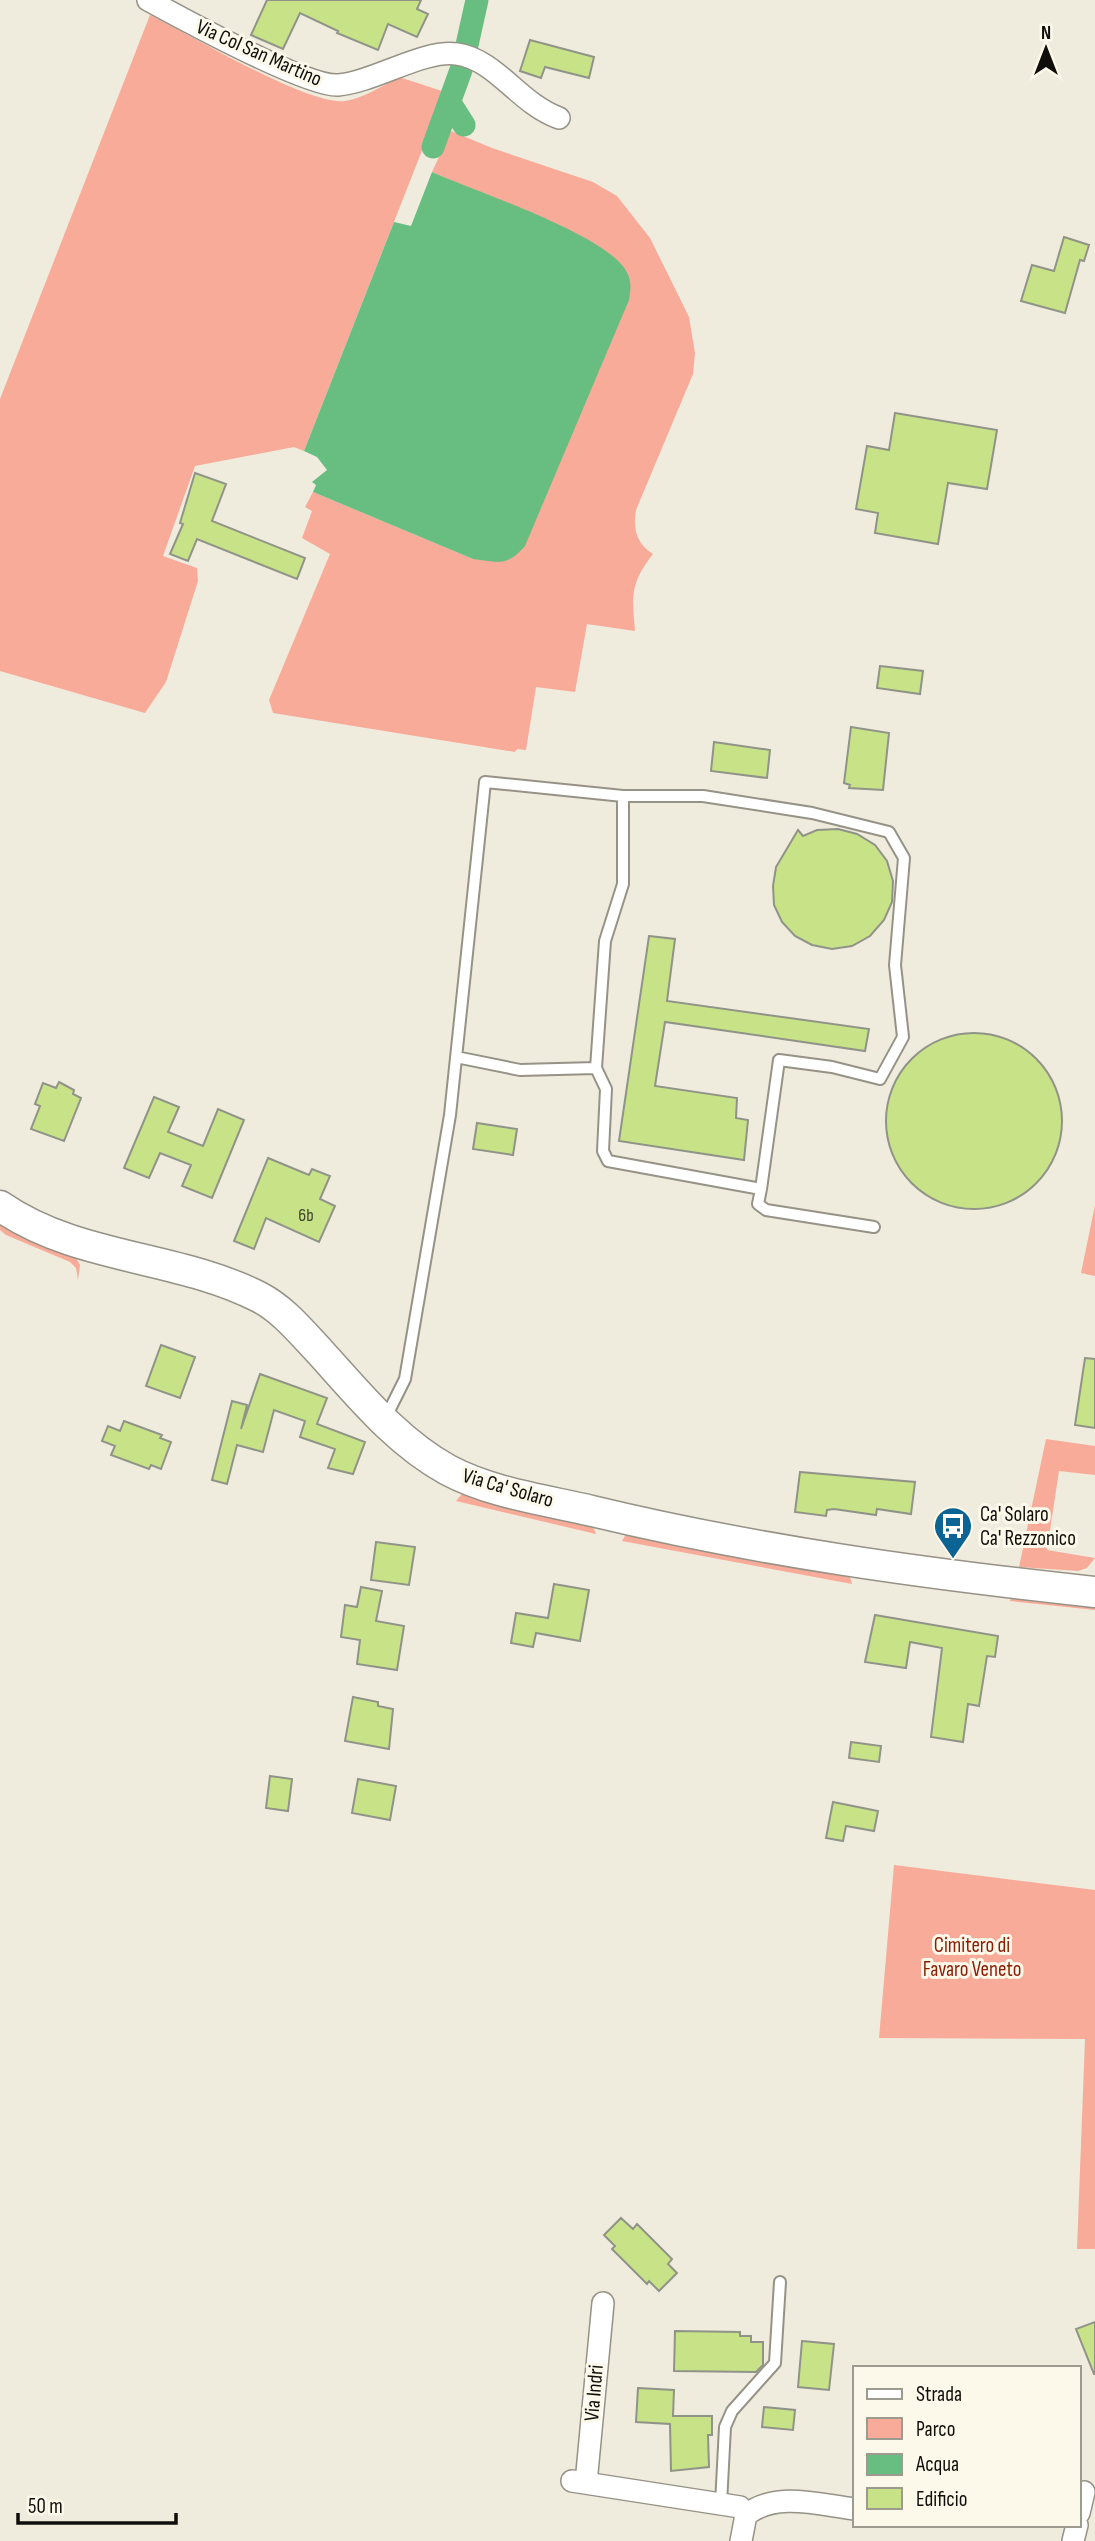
<svg xmlns="http://www.w3.org/2000/svg" width="1095" height="2541" viewBox="0 0 1095 2541" font-family="'Sofia Sans Condensed',sans-serif">
<rect width="100%" height="100%" fill="#efebdd"/>
<path fill="#f9ab99" d="M150,15C189,34 308,106 345,101C364,98 382,86 399,77L445,92L304,451L294,447L195,466L163,556L197,568L198,581L166,682L145,713L0,671V399Z
M451,131L492,148L593,182L617,196L650,238L689,317L695,353L693,374L636,510C633,529 636,543 653,554C630,584 632,595 635,631L587,624L575,692L536,687L526,750L517,749L515,752L273,713L269,700L330,554L302,538L312,511L305,507L313,492L473,559V190L432,172Z
M1095,1205V1276L1081,1273Z
M0,1219L74,1255L80,1265L78,1280L76,1268L70,1262L6,1235L0,1230Z
M1046,1439L1095,1446V1475L1059,1471L1047,1550L1095,1558L1087,1568L1078,1571L1019,1567Z
M462,1494L591,1522L596,1534L456,1501Z
M629,1529L849,1574L852,1584L622,1541Z
M1012,1596L1095,1602V1610L1010,1601Z
M894,1865L1095,1890V2249H1077L1085,2039L879,2038Z"/>
<path fill="#68be81" d="M432,172C477,192 601,233 625,269C632,280 631,288 629,300L525,546C507,567 498,562 473,559L313,492L316,485L312,482L327,470L317,457L304,451L394,222L411,226Z"/>
<g fill="none" stroke-linecap="round" stroke-linejoin="round">
<path stroke="#68be81" stroke-width="23" d="M467,45L477,0
M450,103L464,125
M433,147L461,70"/>
</g>
<path fill="#c8e387" stroke="#909488" stroke-width="2" d="M267,0H421L417,9L428,14L417,37L388,24L378,50L337,33L338,31L300,13L283,49L251,35Z
M530,40L594,57L589,78L545,67L541,78L520,71Z
M1064,237L1089,245L1084,261L1080,260L1065,313L1021,301L1032,265L1054,271Z
M895,413L997,430L987,489L948,483L938,544L875,533L878,513L856,509L867,446L889,450Z
M195,473L226,484L212,521L305,558L297,579L197,539L188,561L170,554L183,524L180,523Z
M880,666L923,671L920,694L877,688Z
M851,727L889,733L883,790L849,788L850,785L844,783Z
M714,742L770,750L767,778L711,771Z
M838,829L857,834L875,845L887,861L893,881L892,902L884,920L870,936L852,946L832,949L812,945L795,936L782,922L774,905L773,886L776,867L798,830L803,836L817,830Z
M649,936L675,939L667,1001L869,1029L865,1051L665,1022L655,1086L737,1098L736,1118L748,1120L744,1160L619,1141Z
M886 1121a88 88 0 1 1 176 0a88 88 0 1 1-176 0Z
M59,1082L74,1090L73,1094L81,1098L64,1141L31,1129L40,1106L35,1104L43,1083L56,1088Z
M154,1097L179,1107L168,1132L203,1146L218,1109L244,1120L212,1198L182,1186L191,1165L160,1153L149,1178L124,1168Z
M477,1123L517,1129L513,1155L473,1149Z
M268,1158L309,1175L312,1169L330,1176L320,1199L335,1206L319,1242L266,1218L254,1249L234,1241Z
M161,1345L195,1357L180,1398L146,1386Z
M1085,1358L1095,1359V1428L1075,1425Z
M260,1374L327,1398L317,1424L365,1442L353,1474L328,1468L335,1449L300,1437L305,1421L274,1410L263,1452L237,1445L227,1484L212,1480L232,1401L247,1405L241,1429Z
M124,1421L162,1435L160,1438L171,1442L161,1469L151,1465L149,1469L111,1455L115,1446L102,1441L108,1426L120,1431Z
M800,1472L915,1482L911,1514L877,1509L876,1515L834,1509L827,1510L826,1516L795,1512Z
M376,1542L415,1547L409,1585L371,1580Z
M554,1584L589,1590L580,1641L536,1633L533,1647L511,1643L516,1613L548,1618Z
M361,1587L382,1591L376,1621L404,1626L397,1670L357,1664L360,1640L341,1637L345,1605L357,1607Z
M875,1615L998,1636L995,1657L987,1656L979,1706L968,1704L963,1742L931,1737L942,1648L910,1642L906,1668L865,1662Z
M353,1697L378,1702V1706L393,1709L389,1749L345,1741Z
M851,1742L881,1746L879,1762L849,1758Z
M270,1776L292,1779L288,1811L266,1808Z
M358,1779L396,1786L390,1820L352,1813Z
M833,1802L878,1811L874,1831L846,1826L843,1841L826,1838Z
M621,2218L633,2229L637,2224L672,2259L668,2264L677,2273L659,2291L649,2281L647,2284L612,2249L615,2246L604,2235Z
M1095,2322V2374H1094L1076,2329Z
M675,2331L740,2332V2336H751V2342H763V2365L756,2372L674,2371Z
M802,2341L834,2344L829,2390L798,2387Z
M638,2388L674,2390L673,2416H712V2435H708L709,2467L671,2471L670,2424L636,2422Z
M764,2407L795,2410L793,2430L762,2427Z"/>
<g fill="none" stroke-linecap="round" stroke-linejoin="round">
<defs>
<path id="lane" d="M596,1068L606,1089L603,1151L608,1161L761,1189L779,1060L832,1067L880,1079L903,1037L895,965L904,858L889,832L812,813L703,796H623
M761,1189L758,1204L766,1210L874,1227
M385,1419L405,1379L450,1115L485,782L623,796V884L605,941L596,1068L520,1070L456,1057
M721,2504L725,2427L732,2411L775,2363L780,2282"/>
<path id="street" d="M148,0C181,18 307,87 338,85C374,82 424,49 457,54C497,60 518,103 559,118
M572,2481L740,2507L746,2515
M586,2483L603,2303
M1079,2513L1084,2492
M741,2541L746,2515C776,2491 820,2505 855,2509
M1073,2541L1077,2525"/>
<path id="secondary" d="M0,1206C78,1260 177,1255 259,1297C284,1310 302,1333 321,1353C360,1396 397,1442 448,1470C491,1493 545,1500 592,1511C758,1551 926,1574 1095,1592"/>
</defs>
<use href="#lane" stroke="#969286" stroke-width="14"/>
<use href="#street" stroke="#969286" stroke-width="24"/>
<use href="#secondary" stroke="#969286" stroke-width="33"/>
<use href="#lane" stroke="#fff" stroke-width="10"/>
<use href="#street" stroke="#fff" stroke-width="21"/>
<use href="#secondary" stroke="#fff" stroke-width="30"/>
</g>
<defs>
<symbol id="bus-pin" viewBox="-11 -11 22 30"><path d="M0 17L-7.5 6A9.5 9.5 0 1 1 7.5 6Z" fill="#0b6494" stroke="#fcf8ea"/><path d="M-5-6H5V4H4V6H2V4H-2V6H-4V4H-5ZM-3.5-4V0h7V-4ZM-3.5 1.2v1.5H-2V1.2ZM2 1.2v1.5H3.5V1.2Z" fill="#fff"/></symbol>
</defs>
<g fill-rule="evenodd">
<use href="#bus-pin" x="931" y="1504" width="44" height="60"/>
</g>
<g text-anchor="middle" dominant-baseline="central" stroke-width="6" stroke-linejoin="round" paint-order="stroke">
<g font-size="18" fill="#3d4329">
<text x="306" y="1215">6b</text>
</g>
<g font-size="21" fill="#0f0e0a" stroke="#fcf8ea">
<text transform="translate(259 53) rotate(24)">Via Col San Martino</text>
<text transform="translate(508 1488) rotate(16)">Via Ca' Solaro</text>
<text transform="translate(594 2393) rotate(-85)">Via Indri</text>
</g>
<g font-size="21" fill="#0f0e0a" stroke="#fcf8ea" text-anchor="start">
<text x="980" y="1514">Ca' Solaro<tspan x="980" dy="24">Ca' Rezzonico</tspan></text>
</g>
<g font-size="21" fill="#8c1c04" stroke="#fcf8ea">
<text x="972" y="1945">Cimitero di<tspan x="972" dy="24">Favaro Veneto</tspan></text>
</g>
</g>
<rect x="853" y="2366" width="228" height="161" fill="#fcf8ea" stroke="#9d9a90" stroke-width="2"/>
<rect x="867" y="2389" width="35" height="10" fill="#ffffff" stroke="#9d9a90" stroke-width="2"/>
<text x="916" y="2401" font-size="21" fill="#0f0e0a">Strada</text>
<rect x="867" y="2418" width="35" height="21" fill="#f9ab99" stroke="#9d9a90" stroke-width="2"/>
<text x="916" y="2436" font-size="21" fill="#0f0e0a">Parco</text>
<rect x="867" y="2454" width="35" height="21" fill="#68be81" stroke="#9d9a90" stroke-width="2"/>
<text x="916" y="2471" font-size="21" fill="#0f0e0a">Acqua</text>
<rect x="867" y="2488" width="35" height="21" fill="#c8e387" stroke="#9d9a90" stroke-width="2"/>
<text x="916" y="2506" font-size="21" fill="#0f0e0a">Edificio</text>
<g transform="translate(1046 49)" stroke="#fcf8ea" stroke-width="5" paint-order="stroke">
<path d="M0-5L12 26L0 18L-12 26Z" fill="#0f0e0a"/>
<text y="-10" font-size="19" font-weight="bold" text-anchor="middle" fill="#0f0e0a">N</text>
</g>
<path d="M18 2513v10h158v-10" fill="none" stroke="#0f0e0a" stroke-width="3.5"/>
<text x="28" y="2513" font-size="21" fill="#0f0e0a" stroke="#fcf8ea" stroke-width="5" paint-order="stroke">50 m</text>
</svg>
